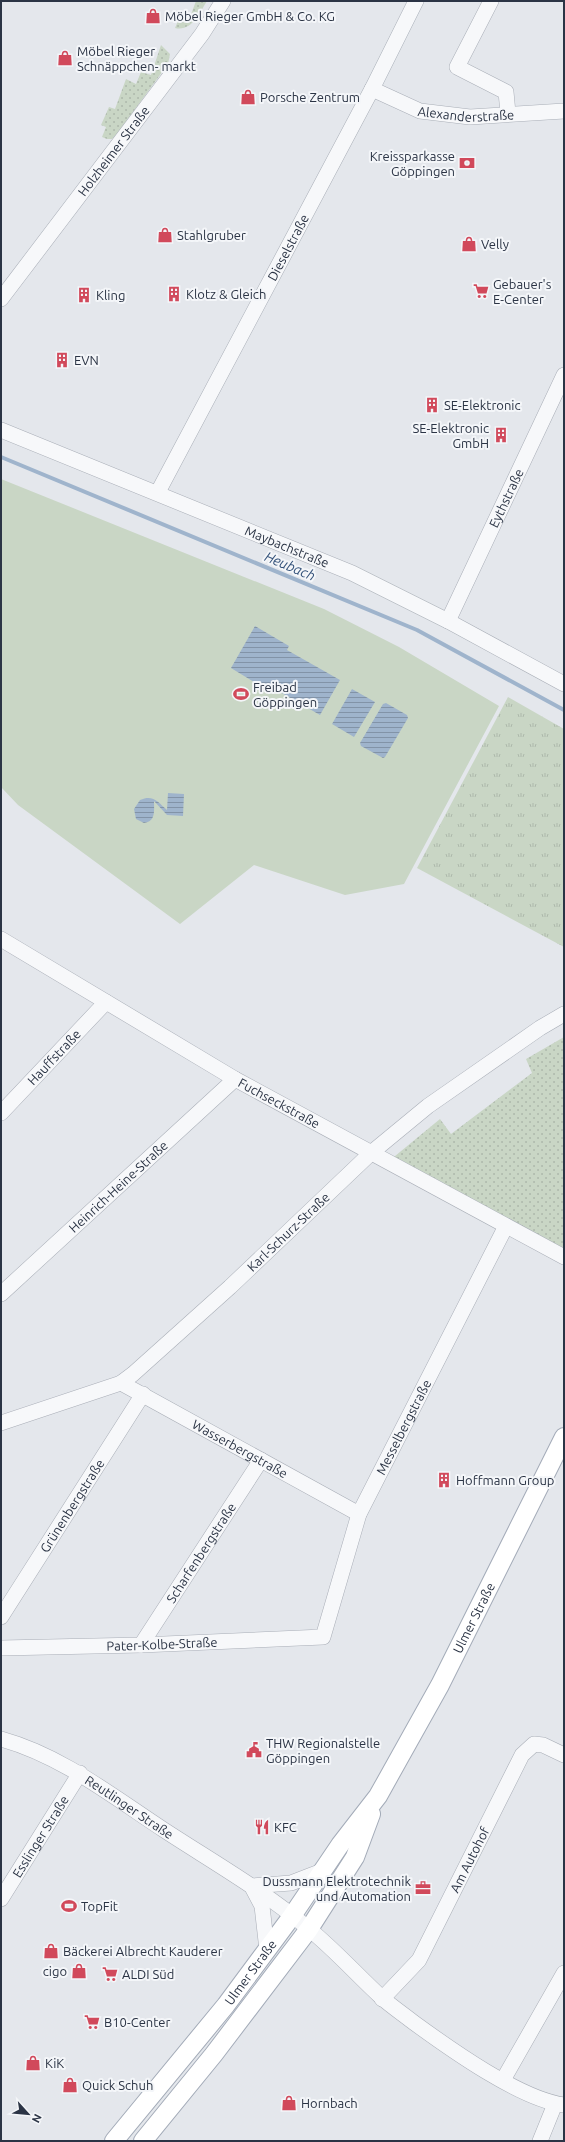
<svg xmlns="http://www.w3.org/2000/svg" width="565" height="2142" viewBox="0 0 565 2142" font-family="Ubuntu,sans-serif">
<defs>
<pattern id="grass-dots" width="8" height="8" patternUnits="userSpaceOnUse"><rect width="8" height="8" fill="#c9d6c5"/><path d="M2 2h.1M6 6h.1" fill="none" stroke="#adb8ab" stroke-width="1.8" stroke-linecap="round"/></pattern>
<pattern id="park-tufts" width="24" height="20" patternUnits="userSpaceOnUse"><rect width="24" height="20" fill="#c9d6c5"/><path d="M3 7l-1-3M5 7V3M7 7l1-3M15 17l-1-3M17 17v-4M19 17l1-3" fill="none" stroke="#adb8ab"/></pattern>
<pattern id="water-rules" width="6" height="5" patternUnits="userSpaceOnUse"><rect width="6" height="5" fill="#9fb4cc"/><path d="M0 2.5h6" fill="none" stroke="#8293a7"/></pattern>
</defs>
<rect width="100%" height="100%" fill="#e4e7ec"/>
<path fill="url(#grass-dots)" d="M196,1H207C200,12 192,32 175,28L181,14L190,17Z
M161,45L170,54L168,64L117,134L112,139H107L102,137L106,127L101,125L109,107L115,109L126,79L136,84L141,72L151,75Z
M564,1037V1256L389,1161L440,1119L451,1134L532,1073L526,1059Z"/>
<path fill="url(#park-tufts)" d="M508,697L564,729V947L417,868Z"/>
<path fill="#c9d6c5" d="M1,479L324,609L399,647L499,706L404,884L345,895L254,865L180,924L18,805L1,787Z"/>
<path fill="url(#water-rules)" d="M255,626L289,646L287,650L340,680L320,715L266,684L264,688L231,668Z
M352,689L375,702L354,737L332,724Z
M386,703L407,715L408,718L385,757L383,758L361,746L360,743L383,704Z
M168,793L184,794L183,816L167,815L154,801C154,811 156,821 144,823L136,819L134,809L140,800C153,794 158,802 167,810Z"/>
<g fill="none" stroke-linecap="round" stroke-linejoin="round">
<path stroke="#9fb4cc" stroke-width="4" d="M1,457L417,630L564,710"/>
<defs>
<g id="minor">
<path d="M491,1L457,67L506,92L508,113"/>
<path id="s1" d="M372,89L420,111L470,117L564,111"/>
<path id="s2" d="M1,299L202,34L223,1"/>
<path id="s3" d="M1,430L352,573L448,621L564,684"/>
<path id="s4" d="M158,492L372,89L416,1"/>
<path id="s5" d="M448,621L564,375"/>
<path id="s6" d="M1,939L235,1079L564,1257"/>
<path id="s7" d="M1,1113L106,1002"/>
<path id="s8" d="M1,1294L235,1079"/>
<path id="s9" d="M121,1383L359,1514"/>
<path id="s10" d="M1,1423L121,1383L133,1374L230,1287L371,1153L428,1106L540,1028L564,1014"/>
<path id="s11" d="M1,1617L143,1394"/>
<path id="s12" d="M141,1645L261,1460"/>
<path id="s13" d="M1,1648L141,1645L323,1637L359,1514L506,1226"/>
<path id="s14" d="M1,1739C62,1756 112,1796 164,1830C213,1862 264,1891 309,1929C335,1950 357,1975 381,1997C391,2006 403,2014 413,2022C450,2049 520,2099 564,2105"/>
<path d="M252,1886L291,1883L322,1871"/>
<path d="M253,1889L262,1906L267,1950"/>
<path id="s15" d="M1,1899L80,1773"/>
<path id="s16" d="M382,1999L419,1960L522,1755L534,1744L543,1745L564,1755"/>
<path d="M503,2080L564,1973"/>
<path d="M540,2141L555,2104"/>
</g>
<g id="major">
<path id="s17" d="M114,2141L226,2005L292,1916L340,1845L378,1796L440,1685L564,1437"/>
<path d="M143,2141L214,2054L309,1929L355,1857L371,1814"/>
</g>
</defs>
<use href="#minor" stroke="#a9aeb7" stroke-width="16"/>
<use href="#major" stroke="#a3abb8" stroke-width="20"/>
<use href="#minor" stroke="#f7f8fa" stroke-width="15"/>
<use href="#major" stroke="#fff" stroke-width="18"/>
</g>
<defs>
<symbol id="shop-bare" viewBox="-9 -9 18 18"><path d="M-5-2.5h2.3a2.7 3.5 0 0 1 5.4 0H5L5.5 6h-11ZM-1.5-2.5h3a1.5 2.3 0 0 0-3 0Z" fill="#d1495b" stroke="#f4f6f9" stroke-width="2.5" paint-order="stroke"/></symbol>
<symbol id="bank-bare" viewBox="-9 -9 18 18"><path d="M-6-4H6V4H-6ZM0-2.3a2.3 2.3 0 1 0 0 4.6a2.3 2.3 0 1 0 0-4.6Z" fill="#d1495b" stroke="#f4f6f9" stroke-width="2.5" paint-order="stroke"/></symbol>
<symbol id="supermarket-bare" viewBox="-9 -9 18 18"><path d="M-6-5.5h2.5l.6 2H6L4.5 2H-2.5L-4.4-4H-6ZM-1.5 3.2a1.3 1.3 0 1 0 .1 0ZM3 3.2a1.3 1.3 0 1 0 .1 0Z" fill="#d1495b" stroke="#f4f6f9" stroke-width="2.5" paint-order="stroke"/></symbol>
<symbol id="building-bare" viewBox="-9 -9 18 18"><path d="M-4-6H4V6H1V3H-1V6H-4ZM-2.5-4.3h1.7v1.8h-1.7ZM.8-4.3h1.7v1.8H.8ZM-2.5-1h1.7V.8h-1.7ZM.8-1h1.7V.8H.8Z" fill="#d1495b" stroke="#f4f6f9" stroke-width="2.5" paint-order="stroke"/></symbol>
<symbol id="stadium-bare" viewBox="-9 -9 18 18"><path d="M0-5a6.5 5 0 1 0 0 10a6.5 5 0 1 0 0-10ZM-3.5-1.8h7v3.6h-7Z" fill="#d1495b" stroke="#f4f6f9" stroke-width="2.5" paint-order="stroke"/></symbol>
<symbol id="civic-bare" viewBox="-9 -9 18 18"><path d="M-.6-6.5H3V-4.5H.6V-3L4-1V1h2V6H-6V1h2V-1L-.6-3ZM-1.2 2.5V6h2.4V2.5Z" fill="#d1495b" stroke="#f4f6f9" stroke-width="2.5" paint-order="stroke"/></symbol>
<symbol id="restaurant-bare" viewBox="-9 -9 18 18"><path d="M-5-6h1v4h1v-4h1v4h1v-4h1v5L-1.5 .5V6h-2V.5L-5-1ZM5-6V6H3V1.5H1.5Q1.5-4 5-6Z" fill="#d1495b" stroke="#f4f6f9" stroke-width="2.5" paint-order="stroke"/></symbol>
<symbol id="office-bare" viewBox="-9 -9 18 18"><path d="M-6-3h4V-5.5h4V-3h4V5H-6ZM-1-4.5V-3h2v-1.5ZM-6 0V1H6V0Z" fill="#d1495b" stroke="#f4f6f9" stroke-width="2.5" paint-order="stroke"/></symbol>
</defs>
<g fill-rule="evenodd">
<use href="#shop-bare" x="142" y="5" width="22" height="22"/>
<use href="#shop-bare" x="54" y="47" width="22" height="22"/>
<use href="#shop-bare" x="237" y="86" width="22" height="22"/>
<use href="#bank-bare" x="456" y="152" width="22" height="22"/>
<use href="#shop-bare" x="154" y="224" width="22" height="22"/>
<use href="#shop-bare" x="458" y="233" width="22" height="22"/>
<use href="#supermarket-bare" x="470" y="280" width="22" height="22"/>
<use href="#building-bare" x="163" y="283" width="22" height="22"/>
<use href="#building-bare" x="73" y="284" width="22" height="22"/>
<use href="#building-bare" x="51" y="349" width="22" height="22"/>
<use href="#building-bare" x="421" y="394" width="22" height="22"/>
<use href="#building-bare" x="490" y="424" width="22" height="22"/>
<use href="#stadium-bare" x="230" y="683" width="22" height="22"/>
<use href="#building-bare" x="433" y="1469" width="22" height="22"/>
<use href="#civic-bare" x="243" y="1739" width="22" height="22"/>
<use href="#restaurant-bare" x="251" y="1816" width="22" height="22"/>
<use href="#office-bare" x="412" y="1877" width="22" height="22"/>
<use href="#stadium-bare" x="58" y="1895" width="22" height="22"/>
<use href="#shop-bare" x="40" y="1940" width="22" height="22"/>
<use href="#shop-bare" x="68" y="1960" width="22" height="22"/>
<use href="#supermarket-bare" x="99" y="1963" width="22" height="22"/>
<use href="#supermarket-bare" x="81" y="2011" width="22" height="22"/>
<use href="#shop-bare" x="22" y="2052" width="22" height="22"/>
<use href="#shop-bare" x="59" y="2074" width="22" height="22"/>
<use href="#shop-bare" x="278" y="2092" width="22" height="22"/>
</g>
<g text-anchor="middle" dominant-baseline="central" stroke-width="4" stroke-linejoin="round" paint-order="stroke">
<g font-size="13" fill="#2b3445" stroke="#f4f6f9" text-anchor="start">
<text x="165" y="16">Möbel Rieger GmbH &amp; Co. KG</text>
<text x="77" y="51">Möbel Rieger<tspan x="77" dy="15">Schnäppchen- markt</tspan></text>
<text x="260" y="97">Porsche Zentrum</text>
<text x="455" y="156" text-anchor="end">Kreissparkasse<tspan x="455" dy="15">Göppingen</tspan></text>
<text x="177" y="235">Stahlgruber</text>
<text x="481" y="244">Velly</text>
<text x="493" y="284">Gebauer's<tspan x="493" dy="15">E-Center</tspan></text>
<text x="186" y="294">Klotz &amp; Gleich</text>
<text x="96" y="295">Kling</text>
<text x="74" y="360">EVN</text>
<text x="444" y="405">SE-Elektronic</text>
<text x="489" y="428" text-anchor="end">SE-Elektronic<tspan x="489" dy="15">GmbH</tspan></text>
<text x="253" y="687">Freibad<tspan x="253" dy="15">Göppingen</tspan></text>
<text x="456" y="1480">Hoffmann Group</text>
<text x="266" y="1743">THW Regionalstelle<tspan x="266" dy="15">Göppingen</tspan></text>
<text x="274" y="1827">KFC</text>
<text x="411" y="1881" text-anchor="end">Dussmann Elektrotechnik<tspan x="411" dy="15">und Automation</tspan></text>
<text x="81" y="1906">TopFit</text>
<text x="63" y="1951">Bäckerei Albrecht Kauderer</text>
<text x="67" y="1971" text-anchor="end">cigo</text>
<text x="122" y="1974">ALDI Süd</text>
<text x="104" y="2022">B10-Center</text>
<text x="45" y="2063">KiK</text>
<text x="82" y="2085">Quick Schuh</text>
<text x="301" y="2103">Hornbach</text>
</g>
<g font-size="13" fill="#2b3445" stroke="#f4f6f9">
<text stroke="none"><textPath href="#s1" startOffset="99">Alexanderstraße</textPath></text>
<text stroke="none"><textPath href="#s2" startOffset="186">Holzheimer Straße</textPath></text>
<text stroke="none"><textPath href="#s4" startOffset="277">Dieselstraße</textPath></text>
<text stroke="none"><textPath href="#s5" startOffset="136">Eythstraße</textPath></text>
<text stroke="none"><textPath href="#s3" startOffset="309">Maybachstraße</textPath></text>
<text stroke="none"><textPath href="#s7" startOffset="77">Hauffstraße</textPath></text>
<text stroke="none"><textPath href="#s6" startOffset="323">Fuchseckstraße</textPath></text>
<text stroke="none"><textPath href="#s8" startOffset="159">Heinrich-Heine-Straße</textPath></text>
<text stroke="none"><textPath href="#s10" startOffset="352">Karl-Schurz-Straße</textPath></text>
<text stroke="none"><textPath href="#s13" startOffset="548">Messelbergstraße</textPath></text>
<text stroke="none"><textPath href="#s9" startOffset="136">Wasserbergstraße</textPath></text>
<text stroke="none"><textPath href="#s11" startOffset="132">Grünenbergstraße</textPath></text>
<text stroke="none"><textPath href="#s12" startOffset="110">Scharfenbergstraße</textPath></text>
<text stroke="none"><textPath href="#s17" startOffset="637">Ulmer Straße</textPath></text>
<text stroke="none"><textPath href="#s13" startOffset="161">Pater-Kolbe-Straße</textPath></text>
<text stroke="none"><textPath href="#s14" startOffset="146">Reutlinger Straße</textPath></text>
<text stroke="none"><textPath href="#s15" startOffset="74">Esslinger Straße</textPath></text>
<text stroke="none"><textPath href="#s16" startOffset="166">Am Autohof</textPath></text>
<text stroke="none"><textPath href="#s17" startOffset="217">Ulmer Straße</textPath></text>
</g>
<g font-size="14" font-style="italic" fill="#34527a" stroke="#f4f6f9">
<text transform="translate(290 566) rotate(23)">Heubach</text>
</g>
</g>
<rect width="565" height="2142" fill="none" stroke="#2b3445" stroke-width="4"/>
<g transform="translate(28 2114) rotate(117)" stroke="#f4f6f9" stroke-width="3" paint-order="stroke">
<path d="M0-3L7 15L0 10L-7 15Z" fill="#2b3445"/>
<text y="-6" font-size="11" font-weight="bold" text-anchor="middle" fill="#2b3445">N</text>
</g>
</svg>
